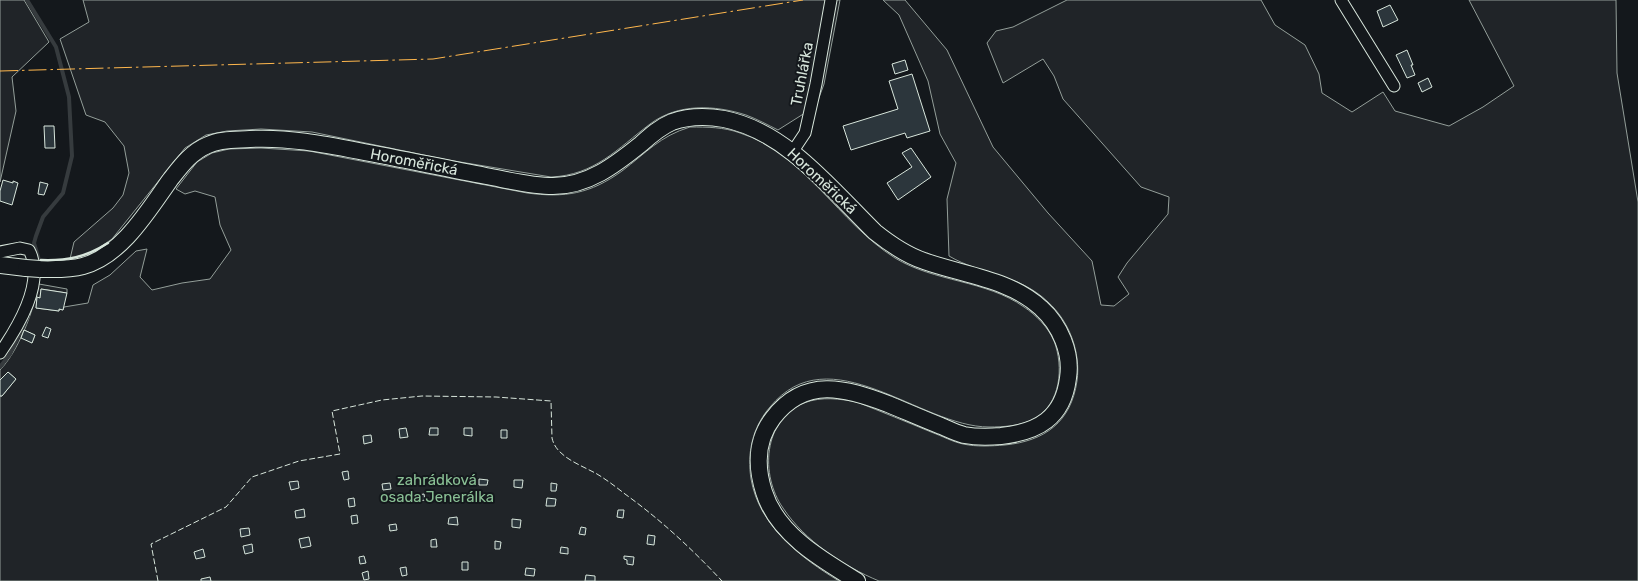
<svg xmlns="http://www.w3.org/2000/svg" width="1638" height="581" viewBox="0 0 1638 581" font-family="Rubik,sans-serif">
<rect width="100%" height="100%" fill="#14181c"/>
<path fill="#202428" stroke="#939e99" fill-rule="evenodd" d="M0,0H24L49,42L12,77L16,111L0,182Z
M83,0H840L824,84L816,106L778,130C768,125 757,119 746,115C715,105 678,103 650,124C617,149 595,175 551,177L448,160L312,132L261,129L227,131L206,135L185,148L112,239L90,254L70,259L74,242L113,208L123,195L129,173L124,146L105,122L86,115L60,39L89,22Z
M883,0H905L947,50L993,147L1048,213L1092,261L1101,305L1114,306L1129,294L1118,277L1127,263L1168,214L1169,197L1141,187L1063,99L1054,76L1043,59L1003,83L987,43L996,31L1013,27L1067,0H1261L1275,25L1305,45L1319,74L1322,93L1352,112L1383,92L1395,111L1449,126L1483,107L1514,86L1469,0H1616L1617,73L1638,202V581H879C843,566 805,541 783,508C760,475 763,420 804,403C822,396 840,399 857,402C882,412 907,422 931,432C942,436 953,442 963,444C977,447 991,446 1005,445C1045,441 1071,422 1077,381C1081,352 1069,321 1048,302C1019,274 981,275 949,256L947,199L956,163L940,134L928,81L899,15Z
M690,127C707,127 724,127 740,133C804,153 839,223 895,258C934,282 986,280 1024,307C1036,315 1048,327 1054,341C1064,367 1061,404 1034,419C1021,426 1003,427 989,427C920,427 830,334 770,407C752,428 747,453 751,479C759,526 801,558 839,581H0V396H2L16,379L8,372L0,380V370C17,353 35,310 37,286L39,284L67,289V293L41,289L40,298H37L36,308L59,311V309L63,310L64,307L88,303L93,285L110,275L136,251L147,249L140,277L152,290L182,283L210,279L231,250L220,225L215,197L195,191L185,194L176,189L197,162L212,153L229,149L261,148L309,151L527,193C565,198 590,194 622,171C646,153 660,136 690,127ZM24,330L35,335L32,343L21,337Z"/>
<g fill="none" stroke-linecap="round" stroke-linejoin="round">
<path stroke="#363b3e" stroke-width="4" d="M27,0L56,47L69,97L72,156L63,193L43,217L36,236L34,243L39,260L38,265
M0,367L10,354L28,316"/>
</g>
<path fill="#2c363c" stroke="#d8e6dc" d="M1390,5L1398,20L1383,27L1377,11Z
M1407,50L1413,65H1411L1415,75L1407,78L1396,55Z
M905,60L908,70L895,74L892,64Z
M912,74L930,131L907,138L905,133L851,150L843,126L898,109L889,81Z
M1428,78L1432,87L1422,92L1418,83Z
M44,126H54L55,148H45Z
M911,148L931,177L898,200L887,183L912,167L902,153Z
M3,180L13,183V181L18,183L12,205L0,201V191Z
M40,182L48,184L44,195L38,194Z
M41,289L67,293L63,310L59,309V311L36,308L37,297L40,298Z
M46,327L51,329L48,338L42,336Z
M24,330L35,335L32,343L21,338Z
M8,372L16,379L2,396H0V380Z
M406,428L408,437L400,438L399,429Z
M430,428H438V435H429Z
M464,428H472V436L464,435Z
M501,430H507V438H501Z
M371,435L372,442L364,444L363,436Z
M348,471L349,479L344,480L342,472Z
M456,476L457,484H451L450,477Z
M479,479L488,480L487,485H479Z
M514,480H523L522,488L514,487Z
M298,481L299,488L291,490L289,482Z
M390,483L391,489L383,490L382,484Z
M551,483L557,484L556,491H551Z
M424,494L425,500L419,501L418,495Z
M482,494H487V502H481Z
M354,498L355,506L349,507L348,499Z
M547,498L556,499L555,506H546Z
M304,509L305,517L296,518L295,511Z
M618,510H624L623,518L617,517Z
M357,515L358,523L352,524L351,516Z
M457,517L458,525L448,524L449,518Z
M512,519L521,520L520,528L512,527Z
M396,524L397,530L390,531L389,525Z
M581,527L586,528L585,535L579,534Z
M249,528L250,535L241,537L240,529Z
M648,535L655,536L654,545L647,544Z
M309,537L311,546L301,548L299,539Z
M436,539L437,547H431V540Z
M495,541L501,542L500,549H495Z
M252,544L253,552L245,554L243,546Z
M561,547L568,548V554L560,553Z
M203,549L205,557L196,559L194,552Z
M364,556L366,563L360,564L359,557Z
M624,556L634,557L633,565L627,564V560L624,559Z
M462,562H468V570H462Z
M406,567L407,575L402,576L400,568Z
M526,568L535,569L534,576L525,575Z
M368,571L369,579L364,580L362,573Z
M586,575L595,576V581H585Z
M210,577L211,581H201V579Z"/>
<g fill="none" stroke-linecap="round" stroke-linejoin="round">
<defs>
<path id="minor" d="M1341,0L1394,86
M793,151L805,133L816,84L831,0
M0,252L20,248L29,250C46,282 18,327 0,353"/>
<path id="secondary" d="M0,265L26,268
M40,269C55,269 69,270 83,266C121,256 148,211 170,180C181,166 191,152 208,145C220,139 237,140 250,139C287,137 323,144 359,151C402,159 444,168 486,176C508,180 531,186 553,186C588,186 615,165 641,144C651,135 660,127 672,122C689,116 707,116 724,119C786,131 832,190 875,232C890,244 906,255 924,261C963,275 1010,279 1041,308C1060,325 1072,353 1068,378C1063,418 1038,432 1001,436C989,437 975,437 964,435C956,433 948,429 941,426C923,419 905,411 888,404C846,388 805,376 773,418C756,440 756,467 764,492C777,534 822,560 857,581"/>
</defs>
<use href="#minor" stroke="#d8e6dc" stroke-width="13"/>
<use href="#secondary" stroke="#d8e6dc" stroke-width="18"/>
<use href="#minor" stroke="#14181c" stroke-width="11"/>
<use href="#secondary" stroke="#14181c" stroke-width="16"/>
<defs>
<path id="secondary-bridge" d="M26,268L40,269"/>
</defs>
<use href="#secondary-bridge" stroke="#d8e6dc" stroke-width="18" stroke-linecap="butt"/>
<use href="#secondary-bridge" stroke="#14181c" stroke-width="16"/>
<path stroke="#d8e6dc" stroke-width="1" stroke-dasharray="6 2.5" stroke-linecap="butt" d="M158,581L151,544L226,507L252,477L299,461L340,454L332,411L382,400L422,396L496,397L551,401L552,438C556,457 581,465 597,474C607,480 616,487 625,494C661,520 692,549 722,581"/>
<path stroke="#d8e6dc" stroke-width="2.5" d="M41,260C67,261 86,257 108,243"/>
<path stroke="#ffb74d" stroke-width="1" stroke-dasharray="18 4 2.5 4" stroke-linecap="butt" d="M0,71L433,59L803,0"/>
</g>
<g text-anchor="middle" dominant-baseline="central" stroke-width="4" stroke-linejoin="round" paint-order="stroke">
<g font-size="15" fill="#d8e6dc" stroke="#14181c">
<text transform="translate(802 74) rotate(-79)">Truhlářka</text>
<text transform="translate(414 162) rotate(11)">Horoměřická</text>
<text transform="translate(822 181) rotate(43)">Horoměřická</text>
</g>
<g font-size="15" fill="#8ac095" stroke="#14181c">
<text x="437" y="480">zahrádková<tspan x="437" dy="17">osada Jenerálka</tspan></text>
</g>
</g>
</svg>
